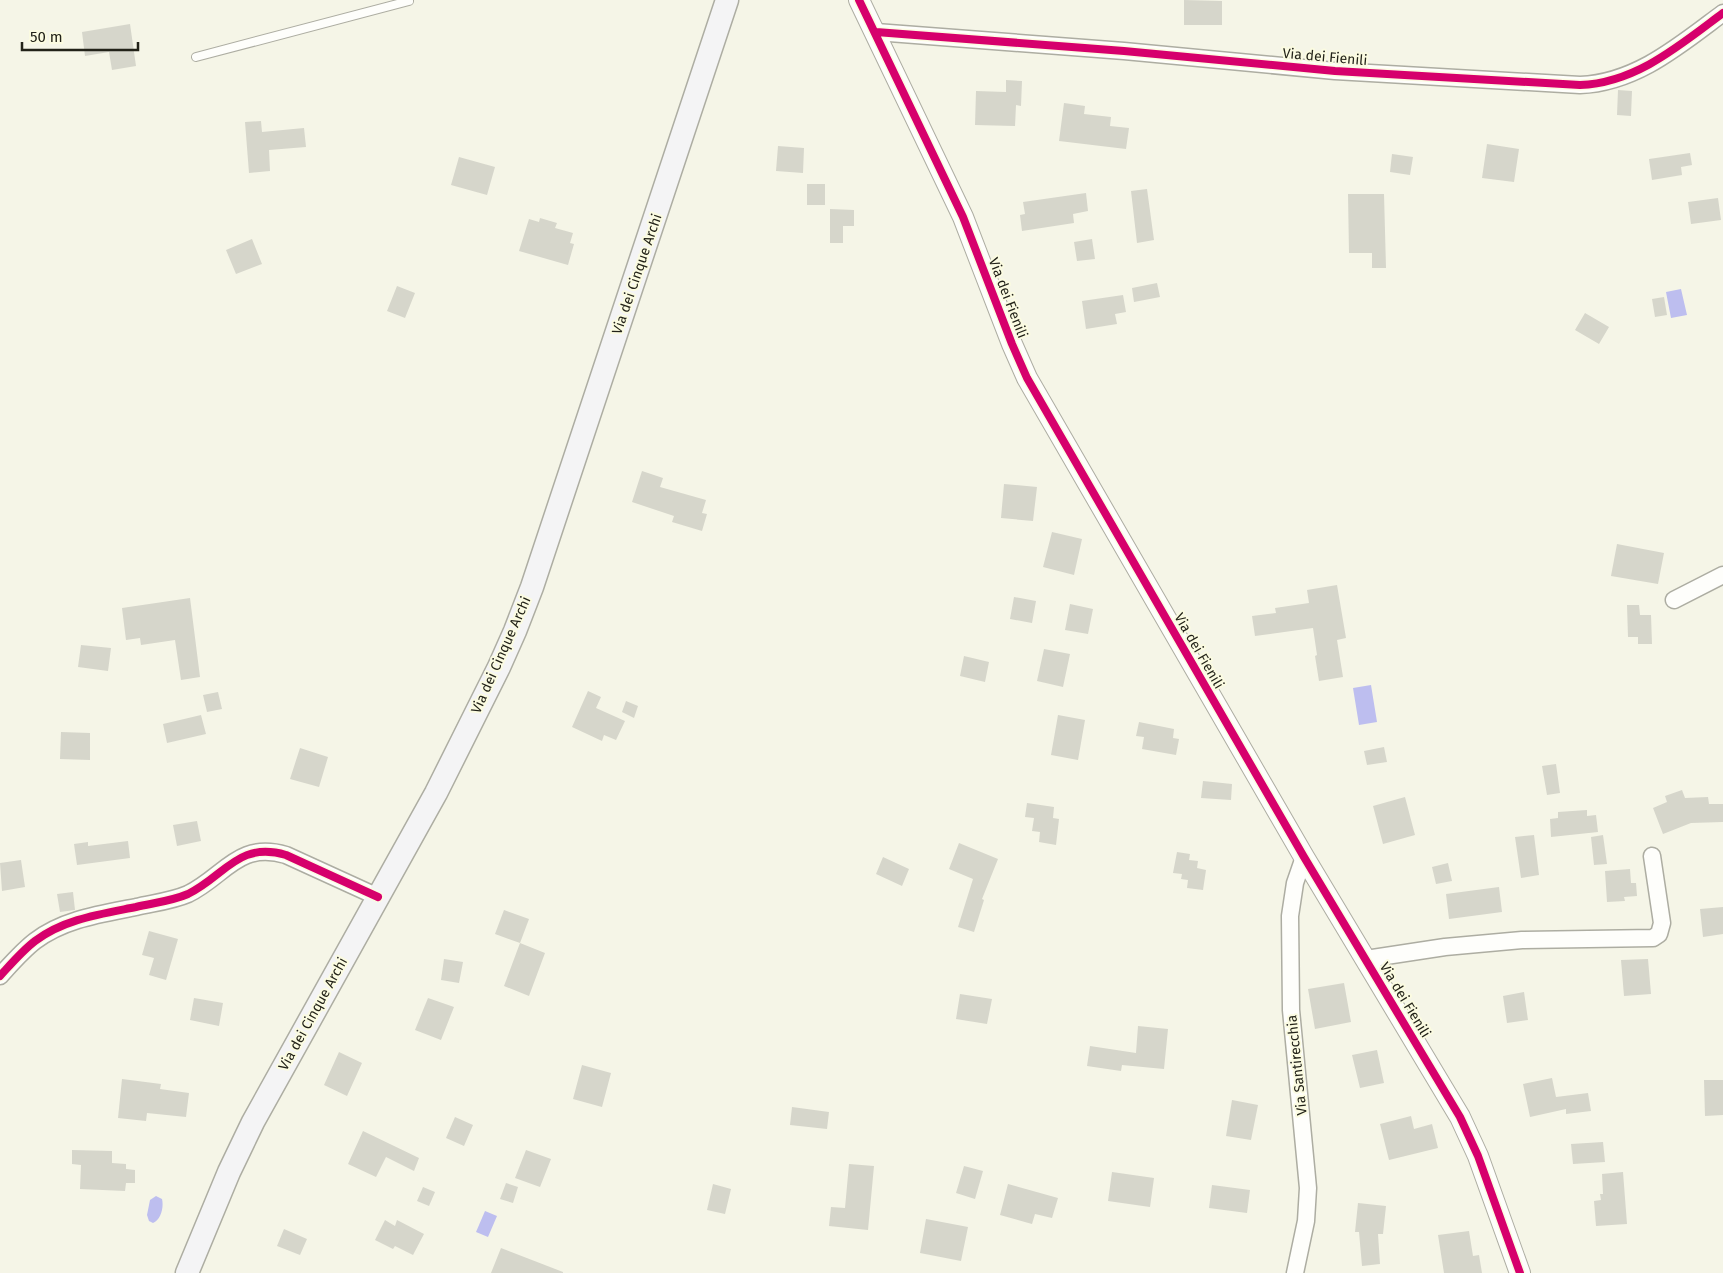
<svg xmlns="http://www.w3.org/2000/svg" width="1723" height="1273" viewBox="0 0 1723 1273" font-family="'Fira Sans',sans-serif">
<rect width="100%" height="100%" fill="#f5f5e7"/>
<path fill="#bdbeef" d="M1681,289L1687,315L1671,318L1666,292Z
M1371,685L1377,722L1359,725L1353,688Z
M156,1196L162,1199C164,1207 161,1220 153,1223L149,1221L147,1215L150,1200Z
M485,1211L497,1216L488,1237L476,1232Z"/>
<path fill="#d6d6cb" d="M1184,0L1222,1V25H1184Z
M130,24L136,66L112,70L109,52L85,56L82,32Z
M1006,80L1022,81L1021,106L1016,105L1015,126L975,125L976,91L1006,92Z
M1618,90L1632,91L1631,116L1617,115Z
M1064,103L1085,106L1084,114L1111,117L1110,126L1129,128L1126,149L1059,141Z
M261,121L262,132L304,128L306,147L269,150L270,171L249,173L245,122Z
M1487,144L1519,149L1514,182L1482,178Z
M778,146L804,148L803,173L776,171Z
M1690,153L1692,165L1681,167L1682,175L1652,180L1649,159Z
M1392,154L1413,157L1410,175L1390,172Z
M459,157L495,167L487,195L451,185Z
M807,184H825V205H807Z
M1147,189L1154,240L1137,243L1131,191Z
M1086,193L1088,211L1073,214L1074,223L1022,231L1020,215L1025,214L1023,202Z
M1348,194H1384L1386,268H1372V253H1349Z
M1718,198L1721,220L1691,224L1688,202Z
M830,209L854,210V226H843V243H830Z
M540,218L557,223L555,228L573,233L570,243L574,244L568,265L519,251L529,219L539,222Z
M252,239L262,264L236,274L226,250Z
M1092,239L1095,259L1077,261L1074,242Z
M1157,283L1160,297L1134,302L1132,288Z
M397,286L415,293L405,318L387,311Z
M1123,295L1126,312L1115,314L1117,324L1086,329L1082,301Z
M1664,297L1667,315L1655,317L1652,299Z
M1585,313L1609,327L1599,344L1575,330Z
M642,471L663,478L660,487L706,500L702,513L707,514L702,531L672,522L674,516L632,502Z
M1004,484L1037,487L1033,521L1001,518Z
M1052,532L1082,539L1074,575L1043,567Z
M1617,544L1664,553L1658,584L1611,576Z
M1337,585L1346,638L1337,640L1343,677L1319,681L1315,656L1317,655L1313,628L1255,636L1252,616L1276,613L1275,608L1309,603L1307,590Z
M1014,597L1036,601L1032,623L1010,619Z
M190,598L200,677L181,680L175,640L141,645L140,638L126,640L122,608Z
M1070,604L1093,609L1088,634L1065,630Z
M1627,605H1639L1640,615H1651L1652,644H1638V637H1628Z
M81,645L111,648L108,671L78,667Z
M1044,649L1070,654L1063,687L1037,681Z
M964,656L989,662L985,682L960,676Z
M588,691L601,697L596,708L625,721L616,740L604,735L602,741L572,727Z
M218,692L222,709L207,712L203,695Z
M626,701L638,706L634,718L622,712Z
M201,715L206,734L167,743L163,724Z
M1058,715L1085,720L1078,760L1051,755Z
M1139,722L1174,729L1173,738L1179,739L1176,755L1142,749L1144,737L1136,736Z
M61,732L90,733V760L60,759Z
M1384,747L1387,762L1367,765L1364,751Z
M300,748L328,757L319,787L290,779Z
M1556,764L1560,793L1547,795L1542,766Z
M1203,781L1232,784L1231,800L1201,798Z
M1682,790L1685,798L1708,797L1709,804H1723V822L1691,823L1663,834L1653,808L1667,802L1665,796Z
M1405,797L1415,835L1383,844L1373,806Z
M1027,803L1054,807L1053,818L1059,819L1056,845L1039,842L1040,832L1032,831L1034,818L1025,817Z
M1587,810V816L1596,815L1598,832L1551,837L1550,819L1558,818V812Z
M197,821L201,841L177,846L173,825Z
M1534,835L1539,875L1521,878L1515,837Z
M1603,835L1607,864L1594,865L1591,837Z
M128,841L130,858L77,865L74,844L88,842V846Z
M959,843L998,859L982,899L984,900L974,932L958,927L973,879L949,869Z
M1177,852L1190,854L1189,860L1198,861L1197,868L1206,870L1203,890L1187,888L1188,880L1181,879L1182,874L1173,873Z
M883,857L909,869L902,886L876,874Z
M21,860L25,887L2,891L0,863Z
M1448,863L1452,881L1436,884L1432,867Z
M1630,869L1631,883H1636L1637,896L1624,897L1625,901L1607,902L1605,871Z
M1499,887L1502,912L1449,919L1446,894Z
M73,892L75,910L60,912L57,894Z
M1723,907V934L1703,937L1700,909Z
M504,910L529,919L520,943L495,934Z
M149,931L178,939L166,980L149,975L154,958L142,955Z
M520,943L545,953L529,996L504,986Z
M444,959L463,962L459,983L441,980Z
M1648,959L1651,994L1624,996L1621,960Z
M1344,983L1351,1022L1315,1029L1308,989Z
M1524,992L1528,1020L1507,1023L1503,996Z
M960,994L992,999L987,1024L956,1019Z
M194,998L223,1003L219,1026L190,1020Z
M428,998L454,1007L441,1040L415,1030Z
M1138,1026L1168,1029L1164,1069L1122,1065L1121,1071L1087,1066L1090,1046L1136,1053Z
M1377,1050L1384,1083L1360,1088L1352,1055Z
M339,1052L362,1063L347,1096L324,1085Z
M582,1065L611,1073L602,1107L573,1099Z
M1552,1078L1556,1097L1588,1093L1591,1111L1566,1114V1109L1530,1117L1523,1084Z
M122,1079L161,1084L160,1089L189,1093L186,1117L147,1113L146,1121L118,1118Z
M1704,1080H1723V1115L1705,1116Z
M1232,1100L1258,1105L1251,1140L1226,1136Z
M792,1107L829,1112L827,1129L790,1125Z
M1411,1116L1414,1129L1432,1124L1438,1148L1389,1160L1380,1124Z
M455,1117L473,1125L464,1146L446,1138Z
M363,1131L419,1158L414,1171L386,1157L376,1177L348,1164Z
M1603,1142L1605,1162L1573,1164L1571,1144Z
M72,1150L112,1151V1163L126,1164V1169L135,1170V1183H126L125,1191L80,1189L81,1165L72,1164Z
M526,1150L551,1159L540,1187L515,1178Z
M849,1164L874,1166L868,1230L829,1226L831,1207L845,1208Z
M964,1166L983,1171L975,1199L956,1193Z
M1112,1172L1154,1178L1150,1207L1108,1201Z
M1623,1172L1627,1224L1596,1226L1594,1201L1601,1200L1600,1194H1603L1602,1174Z
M506,1183L518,1187L513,1203L500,1199Z
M713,1184L731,1189L725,1214L707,1210Z
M1008,1184L1058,1198L1052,1218L1035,1214L1032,1224L1000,1215Z
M1212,1185L1250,1190L1247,1213L1209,1208Z
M423,1187L435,1192L429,1206L417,1201Z
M1358,1203L1386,1206L1383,1234H1378L1380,1264L1362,1266L1359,1232H1355Z
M926,1219L968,1227L961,1261L920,1253Z
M385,1220L395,1226L397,1220L424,1234L413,1255L395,1246L393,1249L375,1240Z
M284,1229L307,1239L300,1255L277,1246Z
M1469,1231L1473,1256L1479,1255L1482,1273H1444L1438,1235Z
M501,1248L563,1272V1273H491Z"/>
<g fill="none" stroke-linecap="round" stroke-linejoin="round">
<defs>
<path id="service" d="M196,57L409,1"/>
<path id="minor" d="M876,32L1124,51L1335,71L1580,85C1636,83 1680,45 1723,13
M1674,600L1723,575
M1366,959L1445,947L1522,940L1653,938L1659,934L1662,923L1652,856
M0,976C11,964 22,951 35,941C64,919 101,914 136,907C153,903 172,901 188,894C225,876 238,841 286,855L378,897
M1295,1273L1306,1221L1308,1188L1291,1010L1290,916L1295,883L1304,857"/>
<path id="tertiary" d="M859,0L963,217L1012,344L1027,378L1304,857L1460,1117L1478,1156L1520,1273"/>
<path id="secondary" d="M187,1273L229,1172L253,1122L436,793L499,667L515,631L532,587L727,0"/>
</defs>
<use href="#service" stroke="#adada2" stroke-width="10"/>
<use href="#minor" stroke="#adada2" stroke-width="19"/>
<use href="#tertiary" stroke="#adada2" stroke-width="22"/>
<use href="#secondary" stroke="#adada2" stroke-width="25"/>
<use href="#service" stroke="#fefefb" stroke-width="8"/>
<use href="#minor" stroke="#fefefb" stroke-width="16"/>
<use href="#tertiary" stroke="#fefefb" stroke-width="20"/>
<use href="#secondary" stroke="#f4f4f5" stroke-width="22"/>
<defs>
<path id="cycleway" d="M859,0L963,217L1012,344L1027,378L1304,857L1460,1117L1478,1156L1520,1273
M876,32L1124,51L1335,71L1580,85C1636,83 1680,45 1723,13
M0,976C11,964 22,951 35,941C64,919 101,914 136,907C153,903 172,901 188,894C225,876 238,841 286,855L378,897"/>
</defs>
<use href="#cycleway" stroke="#fbfbe1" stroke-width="11"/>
<use href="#cycleway" stroke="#d6006c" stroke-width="8"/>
</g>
<g text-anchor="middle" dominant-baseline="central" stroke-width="4" stroke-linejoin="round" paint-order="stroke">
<g font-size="14" fill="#222218" stroke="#fbfbe1">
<text transform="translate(1325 57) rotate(5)">Via dei Fienili</text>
<text transform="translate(637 274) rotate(-71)">Via dei Cinque Archi</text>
<text transform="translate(1008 298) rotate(69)">Via dei Fienili</text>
<text transform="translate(1199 651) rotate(60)">Via dei Fienili</text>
<text transform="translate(501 655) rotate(-66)">Via dei Cinque Archi</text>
<text transform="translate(1405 1000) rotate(59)">Via dei Fienili</text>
<text transform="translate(313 1014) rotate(-61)">Via dei Cinque Archi</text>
<text transform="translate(1297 1065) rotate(-96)">Via Santirecchia</text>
</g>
</g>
<path d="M22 42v8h116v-8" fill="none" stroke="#222218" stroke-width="2.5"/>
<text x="30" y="42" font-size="15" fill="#222218" stroke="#fbfbe1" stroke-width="4" paint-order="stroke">50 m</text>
</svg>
